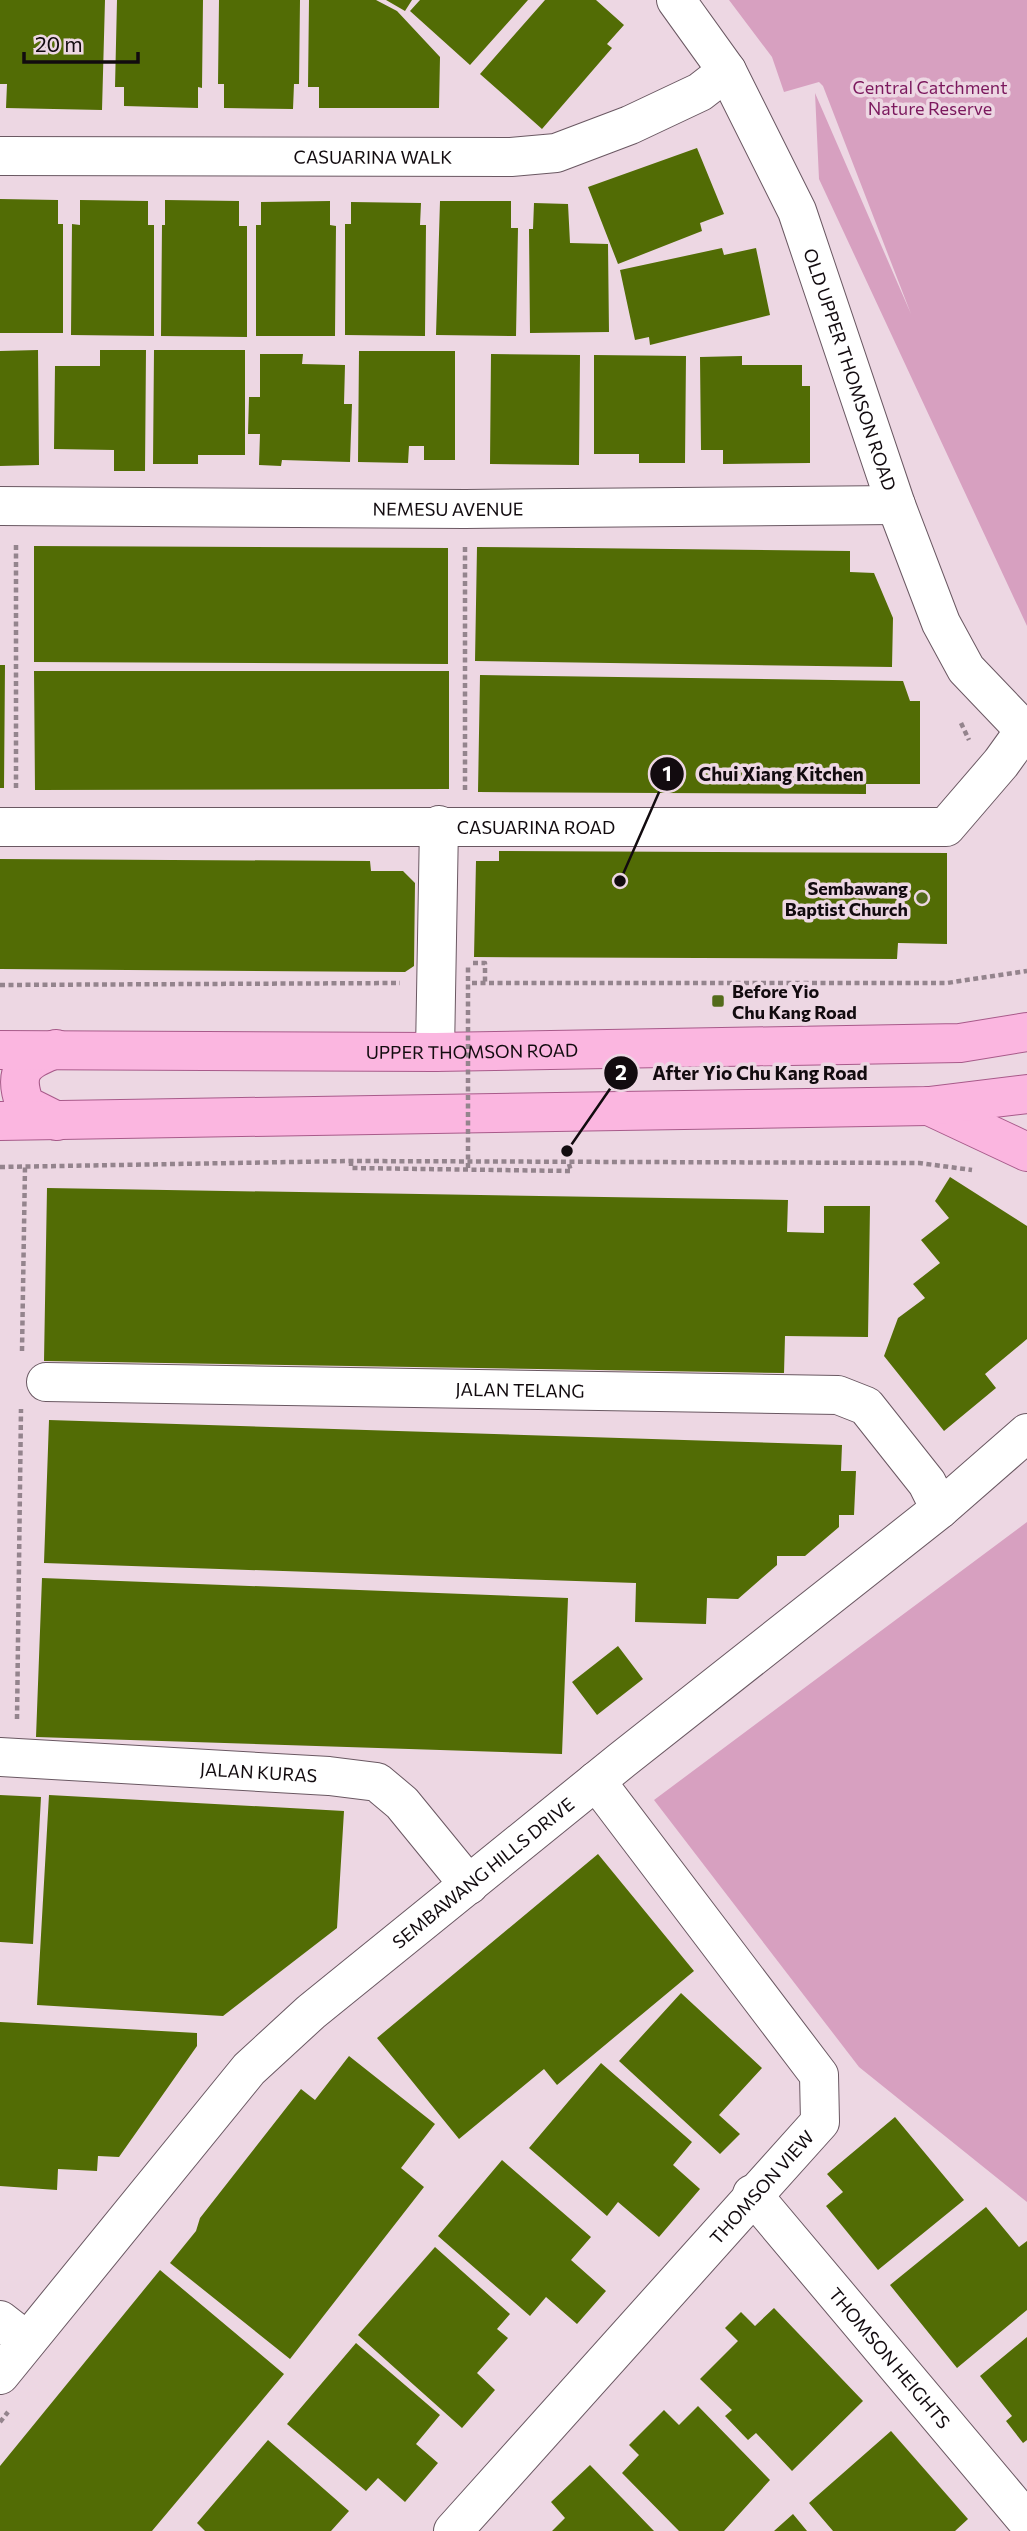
<svg xmlns="http://www.w3.org/2000/svg" width="1027" height="2531" viewBox="0 0 1027 2531" font-family="Commissioner,sans-serif">
<rect width="100%" height="100%" fill="#edd7e3"/>
<path fill="#d7a0c0" d="M729,0H1027V626L819,179L815,93L911,314L823,86L819,82L784,92L772,57Z
M1027,1522V2202L859,2067L654,1800Z"/>
<path fill="#526c05" d="M0,0H105L102,110L6,108L7,84H0Z
M117,0H203L202,88L198,87V108L124,106V87H115Z
M219,0H300L299,84H294L293,109L224,108V84H218Z
M309,0H376L397,11L440,57L439,108H319V87H308Z
M386,0H412L405,11Z
M420,0H528L470,65L410,11Z
M545,0H596L624,25L607,44L612,48L542,129L480,74Z
M697,148L724,214L700,223L702,231L618,264L588,187Z
M0,199L58,200V224H63V333H0Z
M80,200L148,201V225H154V336L71,335L72,224L80,225Z
M165,200L239,201V226H247V337L161,336L162,225H165Z
M330,201V225L336,226L335,336H256V225H261V202Z
M440,201H511V228H518L516,336L436,335Z
M351,202L421,203L420,225H426L425,336L345,335V224H351Z
M534,203L568,204L570,243L608,244L609,332L530,333L529,229H533Z
M722,248L724,255L756,248L770,315L650,345L649,337L635,340L620,270Z
M38,350L39,465L0,466V351Z
M100,350H146L145,471H114V450L54,449L55,366H100Z
M154,350H245V455H198V464H153Z
M359,351H455V460H424V446H409L408,463L358,462Z
M260,354H303L302,364L345,365L344,404H352L350,462L282,460L281,466L259,465L260,434H248L249,397H260Z
M491,354L580,355L579,465L490,464Z
M594,355L686,356L685,463H639V454H594Z
M742,356V365H802V386H810V463L723,464V450H701L700,357Z
M34,546L448,548V664L34,662Z
M477,547L850,551V572L874,573L893,618L892,667L475,661Z
M0,665H5L4,788H0Z
M34,671H449V789L35,790Z
M480,675L903,681L910,701H920V784H866V794L478,792Z
M499,851L947,853V944L898,943L897,959L474,957L476,861H499Z
M0,859L370,861L371,871H403L415,883L414,966L405,972L0,969Z
M950,1177L1027,1226V1339L985,1374L996,1388L944,1431L884,1356L898,1318L925,1298L913,1284L940,1263L921,1240L949,1218L935,1201Z
M47,1188L788,1200L787,1232L824,1233V1206H870L868,1337L785,1336L784,1373L44,1361Z
M49,1420L842,1445L841,1471H856L854,1515H839V1527L805,1556H777V1565L738,1599L707,1598L706,1624L635,1622L636,1583L44,1563Z
M42,1578L568,1598L562,1754L36,1737Z
M618,1646L643,1679L597,1715L572,1682Z
M0,1795L41,1797L33,1944L0,1942Z
M49,1795L344,1811L337,1928L223,2016L37,2005Z
M598,1854L694,1971L557,2085L544,2069L459,2139L377,2038Z
M681,1993L762,2068L719,2115L740,2134L720,2154L619,2061Z
M0,2022L197,2033V2046L119,2157L98,2156L97,2171L58,2169L57,2190L0,2186Z
M349,2056L435,2124L401,2168L424,2187L290,2359L170,2263L196,2231L200,2218L301,2089L315,2100Z
M601,2063L692,2142L673,2165L700,2189L659,2237L618,2202L607,2216L529,2148Z
M895,2117L964,2200L878,2270L826,2206L843,2192L827,2174Z
M502,2160L591,2237L571,2260L606,2291L577,2324L546,2297L530,2316L438,2236Z
M986,2207L1019,2247L1027,2241V2310L957,2368L890,2285Z
M435,2247L510,2314L497,2329L508,2338L477,2373L495,2390L462,2428L358,2335Z
M160,2270L284,2374L152,2531H0V2466Z
M774,2308L863,2401L792,2471L756,2433L748,2440L725,2416L732,2410L700,2379L738,2341L725,2328L741,2312L755,2326Z
M1027,2337V2440L1023,2443L1006,2421L1012,2416L980,2376Z
M356,2343L440,2415L416,2444L438,2463L405,2502L378,2478L366,2491L287,2424Z
M698,2406L770,2480L724,2531H679L622,2473L639,2455L629,2445L664,2410L679,2425Z
M891,2431L968,2519L955,2531H833L809,2503Z
M268,2440L349,2511L331,2531H205L197,2523Z
M590,2465L654,2531H552L565,2518L551,2502Z
M793,2514L807,2531H774Z"/>
<g fill="none" stroke-linecap="round" stroke-linejoin="round">
<defs>
<g id="minor">
<path id="s1" d="M676,0L727,71L797,211L896,505L941,623L966,669L1027,733"/>
<path id="s2" d="M0,156L511,157L556,153L630,125L700,92L727,71"/>
<path id="s3" d="M0,506L465,509L896,505"/>
<path id="s4" d="M0,827H946L1001,763L1024,731"/>
<path d="M435,1052L439,825"/>
<path id="s5" d="M46,1382L838,1395L866,1406L927,1483L940,1509"/>
<path id="s6" d="M0,1757L329,1776L377,1782L402,1803L469,1885"/>
<path id="s7" d="M752,2194L1027,2521"/>
<path d="M0,2320L27,2341"/>
<path id="s8" d="M0,2375L249,2069L311,2012L622,1760L940,1509L1027,1433"/>
<path id="s9" d="M453,2531L820,2122L819,2075L596,1781"/>
</g>
<g id="major">
<path d="M56,1049C24,1061 12,1070 25,1105L57,1121"/>
<path id="s10" d="M0,1050L435,1052L960,1043L1027,1032"/>
<path d="M929,1106L1027,1152"/>
<path d="M0,1121L929,1106L1027,1094"/>
</g>
</defs>
<use href="#minor" stroke="#6a5862" stroke-width="40"/>
<use href="#major" stroke="#a85a8a" stroke-width="40"/>
<path stroke="#94848d" stroke-width="4.5" stroke-dasharray="5 3.5" stroke-linecap="butt" d="M16,545V788
M465,547V790
M961,723L969,740
M473,963H485V983
M472,983H947L1027,971
M0,985L400,983
M351,1161V1168L571,1171L569,1164
M0,1167L351,1161L919,1163L972,1170
M22,1351L25,1167
M17,1719L21,1409
M0,2422L8,2412"/>
<use href="#minor" stroke="#fff" stroke-width="38"/>
<use href="#major" stroke="#fbb6e0" stroke-width="38"/>
<path stroke="#94848d" stroke-width="4.5" stroke-dasharray="5 3.5" stroke-linecap="butt" d="M468,1168V964"/>
</g>
<g fill="#536b1b" stroke="#edd7e3" stroke-width="2.5">
<circle cx="922" cy="898" r="7"/>
<rect x="711" y="994" width="14" height="14" rx="3.5"/>
</g>
<g text-anchor="middle" dominant-baseline="central" stroke-width="7" stroke-linejoin="round" paint-order="stroke">
<g font-size="18" fill="#7b185d" stroke="#edd7e3">
<text x="930" y="87">Central Catchment<tspan x="930" dy="21">Nature Reserve</tspan></text>
</g>
<g font-size="18" fill="#120b0f" stroke="#edd7e3">
<text stroke="none"><textPath href="#s2" startOffset="373">CASUARINA WALK</textPath></text>
<text stroke="none"><textPath href="#s1" startOffset="411">OLD UPPER THOMSON ROAD</textPath></text>
<text stroke="none"><textPath href="#s3" startOffset="448">NEMESU AVENUE</textPath></text>
<text stroke="none"><textPath href="#s4" startOffset="536">CASUARINA ROAD</textPath></text>
<text stroke="none"><textPath href="#s10" startOffset="472">UPPER THOMSON ROAD</textPath></text>
<text stroke="none"><textPath href="#s5" startOffset="474">JALAN TELANG</textPath></text>
<text stroke="none"><textPath href="#s6" startOffset="259">JALAN KURAS</textPath></text>
<text stroke="none"><textPath href="#s8" startOffset="700">SEMBAWANG HILLS DRIVE</textPath></text>
<text stroke="none"><textPath href="#s9" startOffset="462">THOMSON VIEW</textPath></text>
<text stroke="none"><textPath href="#s7" startOffset="214">THOMSON HEIGHTS</textPath></text>
</g>
<g font-size="18" font-weight="bold" fill="#120b0f" stroke="#edd7e3" text-anchor="end">
<text x="908" y="888">Sembawang<tspan x="908" dy="21">Baptist Church</tspan></text>
<text x="732" y="991" text-anchor="start">Before Yio<tspan x="732" dy="21">Chu Kang Road</tspan></text>
</g>
</g>
<path fill="none" stroke="#120b0f" stroke-width="2.5" d="M620 881L667 774M567 1151L621 1073"/>
<g fill="#120b0f" stroke="#edd7e3" stroke-width="2.5">
<circle cx="620" cy="881" r="7"/>
<circle cx="567" cy="1151" r="7"/>
<circle cx="667" cy="774" r="18"/>
<circle cx="621" cy="1073" r="18"/>
</g>
<g font-size="21" text-anchor="middle" font-weight="bold" fill="#fff">
<text x="667" y="781">1</text>
<text x="621" y="1080">2</text>
</g>
<g font-size="19" text-anchor="middle" font-weight="bold" fill="#120b0f" stroke="#edd7e3" stroke-width="7" stroke-linejoin="round" paint-order="stroke">
<text x="781" y="781">Chui Xiang Kitchen</text>
<text x="760" y="1080">After Yio Chu Kang Road</text>
</g>
<path d="M24 52v10h114v-10" fill="none" stroke="#120b0f" stroke-width="3.5"/>
<text x="35" y="52" font-size="21" fill="#120b0f" stroke="#edd7e3" stroke-width="5" paint-order="stroke">20 m</text>
</svg>
